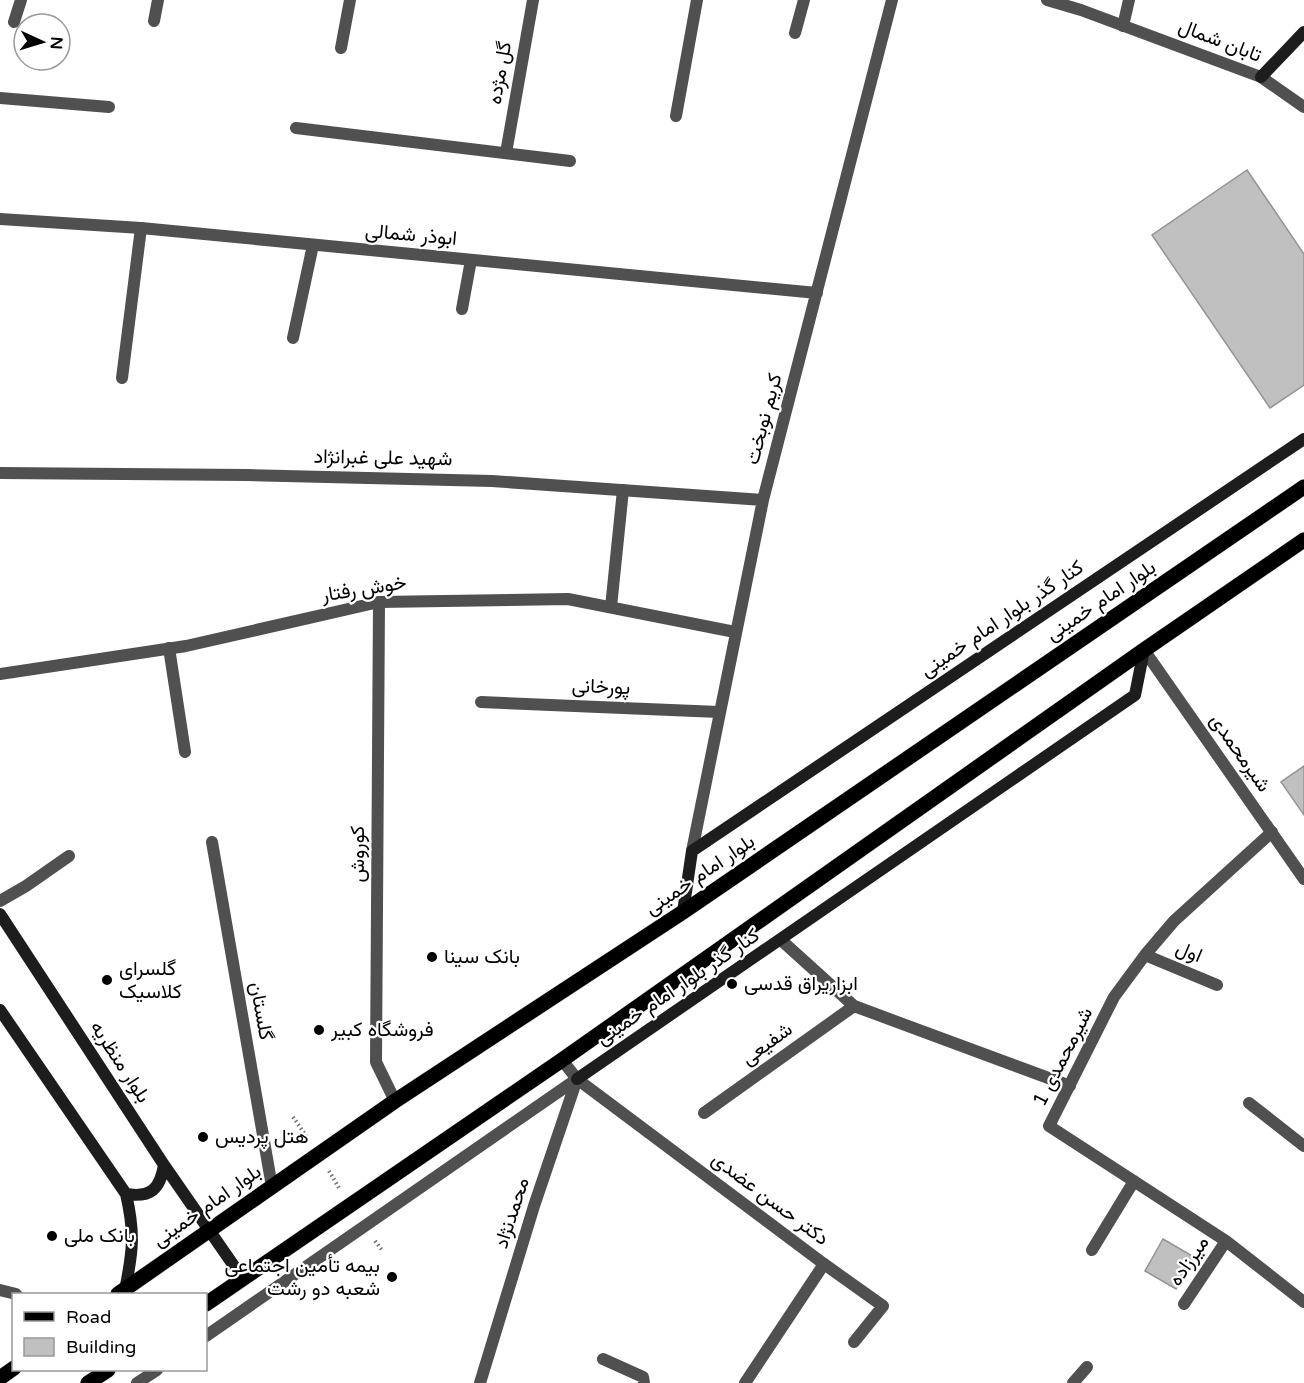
<svg xmlns="http://www.w3.org/2000/svg" width="1304" height="1383" viewBox="0 0 1304 1383" font-family="'Varela Round',Vazirmatn,sans-serif">
<rect width="100%" height="100%" fill="#fff"/>
<path fill="#c0c0c0" stroke="#949494" stroke-width="1.5" d="M1247,170L1304,254V385L1270,408L1152,235Z
M1304,766V815L1281,782Z
M1163,1239L1194,1257L1176,1289L1145,1271Z"/>
<g fill="none" stroke-linecap="round" stroke-linejoin="round">
<defs>
<path id="primary" d="M118,1294L395,1101L683,912L1304,487
M206,1304L562,1060L1144,650L1304,540
M0,1378L14,1368
M88,1383L108,1370"/>
</defs>
<use href="#primary" stroke="#dbdbdb" stroke-width="16"/>
<path stroke="#727272" stroke-width="4" stroke-dasharray="1.5 3" stroke-linecap="butt" d="M293,1117L307,1137
M329,1171L339,1188
M375,1241L382,1250"/>
<path stroke="#505050" stroke-width="12" d="M154,21L158,0
M14,22L21,0
M1123,26L1129,0
M795,33L804,0
M341,48L350,0
M0,98L109,107
M676,116L697,0
M296,128L570,161
M506,153L533,0
M462,309L471,260
M293,338L313,245
M122,378L141,228
M379,602L376,1062L395,1101
M611,607L623,490
M169,648L185,752
M481,702L719,712
M1272,832L1174,921L1145,955L1114,997L1049,1126L1226,1241L1304,1302
M212,842L272,1187
M0,901L26,886L69,856
M781,940L854,1006L1070,1086
M1145,955L1217,985
M1249,1103L1304,1146
M704,1113L854,1006
M1092,1250L1134,1181
M824,1264L883,1306L854,1342
M0,1290L16,1294
M1184,1304L1226,1241
M603,1359L643,1377L644,1383
M1073,1383L1087,1367"/>
<path stroke="#505050" stroke-width="12" d="M1047,0L1081,10L1261,77L1304,107
M0,219L141,228L817,293
M0,473L247,475L492,481L763,500
M1144,650L1304,879
M0,674L186,646L379,602L568,599L735,632
M692,851L763,500L892,0
M206,1336L577,1079L824,1264L745,1383
M137,1383L157,1370
M480,1383L534,1206L577,1079L562,1060"/>
<path stroke="#1d1d1d" stroke-width="12" d="M1261,77L1304,32
M683,912L692,851L1304,439
M0,914L164,1165L243,1279
M0,1010L126,1194C135,1233 133,1251 125,1290
M577,1079L1135,695L1144,650
M126,1194C151,1198 160,1189 164,1165"/>
<use href="#primary" stroke="#000" stroke-width="15"/>
</g>
<g fill="#000" stroke="#fff" stroke-width="2">
<circle cx="432" cy="957" r="6"/>
<circle cx="107" cy="980" r="6"/>
<circle cx="732" cy="984" r="6"/>
<circle cx="319" cy="1030" r="6"/>
<circle cx="203" cy="1137" r="6"/>
<circle cx="52" cy="1236" r="6"/>
<circle cx="392" cy="1277" r="6"/>
</g>
<g text-anchor="middle" dominant-baseline="central" stroke-width="4.5" stroke-linejoin="round" paint-order="stroke">
<g font-size="20" fill="#000" stroke="#fff">
<text transform="translate(1220 41) rotate(21)">تابان شمال</text>
<text transform="translate(500 73) rotate(-80)">گل مژده</text>
<text transform="translate(411 235) rotate(5)">ابوذر شمالی</text>
<text transform="translate(764 419) rotate(-75)">کریم نوبخت</text>
<text transform="translate(383 458) rotate(1)">شهید علی غبرانژاد</text>
<text transform="translate(364 589) rotate(-9)">خوش رفتار</text>
<text transform="translate(1101 601) rotate(-34)">بلوار امام خمینی</text>
<text transform="translate(1002 619) rotate(-34)">کنار گذر بلوار امام خمینی</text>
<text transform="translate(601 687) rotate(2)">پورخانی</text>
<text transform="translate(1240 753) rotate(55)">شیرمحمدی</text>
<text transform="translate(358 854) rotate(-90)">کوروش</text>
<text transform="translate(700 875) rotate(-34)">بلوار امام خمینی</text>
<text transform="translate(1189 952) rotate(23)">اول</text>
<text transform="translate(678 987) rotate(-34)">کنار گذر بلوار امام خمینی</text>
<text transform="translate(261 1011) rotate(80)">گلستان</text>
<text transform="translate(767 1044) rotate(-36)">شفیعی</text>
<text transform="translate(1063 1057) rotate(-63)">شیرمحمدی 1</text>
<text transform="translate(120 1062) rotate(57)">بلوار منظریه</text>
<text transform="translate(770 1199) rotate(37)">دکتر حسن عضدی</text>
<text transform="translate(207 1206) rotate(-35)">بلوار امام خمینی</text>
<text transform="translate(512 1213) rotate(-72)">محمدنژاد</text>
<text transform="translate(1189 1261) rotate(-56)">میرزاده</text>
</g>
<g font-size="20" fill="#000" stroke="#fff" text-anchor="start">
<text x="444" y="957">بانک سینا</text>
<text x="119" y="969">گلسرای<tspan x="119" dy="23">کلاسیک</tspan></text>
<text x="744" y="984">ابزاریراق قدسی</text>
<text x="331" y="1030">فروشگاه کبیر</text>
<text x="215" y="1137">هتل پرديس</text>
<text x="64" y="1236">بانک ملی</text>
<text x="380" y="1266" text-anchor="end">بیمه تأمین اجتماعی<tspan x="380" dy="23">شعبه دو رشت</tspan></text>
</g>
</g>
<rect x="12" y="1293" width="195" height="78" fill="#ffffff" stroke="#999999" stroke-width="1.5"/>
<rect x="24" y="1312" width="30" height="9" fill="#000000" stroke="#999999" stroke-width="1.5"/>
<text x="66" y="1323" font-size="18" fill="#000000">Road</text>
<rect x="24" y="1338" width="30" height="18" fill="#c0c0c0" stroke="#999999" stroke-width="1.5"/>
<text x="66" y="1353" font-size="18" fill="#000000">Building</text>
<g transform="translate(42 42) rotate(94)"><circle r="28" fill="#ffffff" stroke="#999999" stroke-width="1.5"/>
<path d="M0-4.5L10 22L0 15L-10 22Z" fill="#000000"/>
<text y="-9" font-size="16" font-weight="bold" text-anchor="middle" fill="#000000">N</text>
</g>
</svg>
